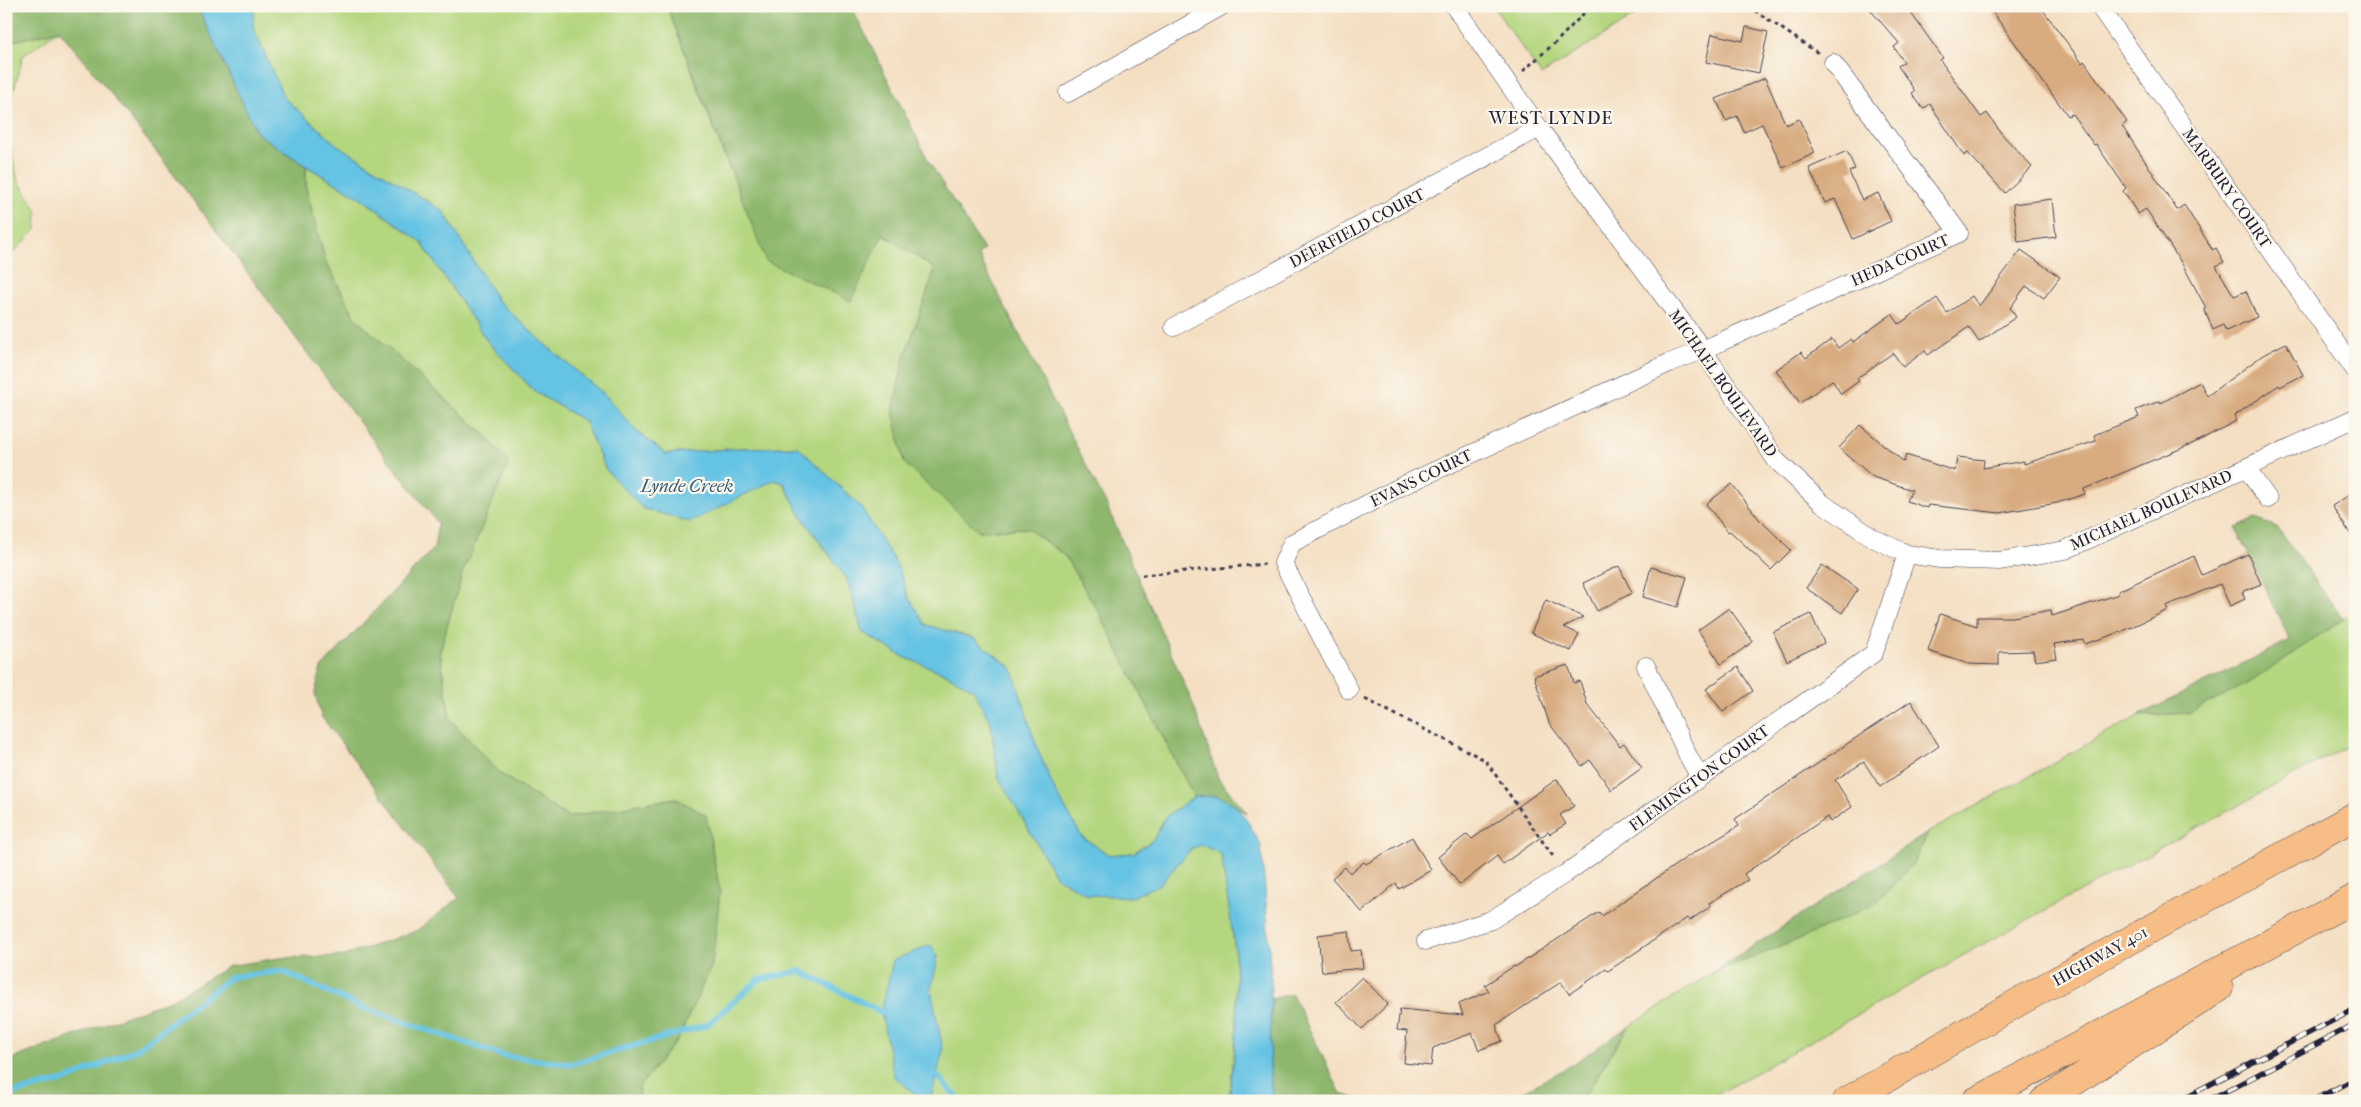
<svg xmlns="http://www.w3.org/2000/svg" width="2361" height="1107" viewBox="0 0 2361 1107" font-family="'IM FELL French Canon',serif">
<rect width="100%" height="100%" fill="#fbf7ec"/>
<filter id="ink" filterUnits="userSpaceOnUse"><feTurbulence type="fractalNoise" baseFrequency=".02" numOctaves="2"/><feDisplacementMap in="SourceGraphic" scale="10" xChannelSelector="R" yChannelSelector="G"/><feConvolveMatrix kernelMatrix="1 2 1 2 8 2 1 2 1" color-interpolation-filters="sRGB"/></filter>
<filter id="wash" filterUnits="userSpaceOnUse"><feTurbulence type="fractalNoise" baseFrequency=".0096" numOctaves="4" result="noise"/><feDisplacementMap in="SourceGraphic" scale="20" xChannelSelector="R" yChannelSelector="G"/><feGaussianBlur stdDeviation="1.12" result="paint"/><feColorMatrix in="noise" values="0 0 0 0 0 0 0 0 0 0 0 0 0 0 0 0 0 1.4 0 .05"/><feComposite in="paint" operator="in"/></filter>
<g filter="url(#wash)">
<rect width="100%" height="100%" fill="#f4dfc2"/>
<path fill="#b3d67e" stroke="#6a7c5c" d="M254,6H667L729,169L883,234L935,269L903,362L979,531L1027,528L1064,555L1097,609L1194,797L1166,817L1154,839L1133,853L1109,855L1082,837L1054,789L1037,748L1012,668L973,638L926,625L909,598L897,565L861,507L798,447L740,448L666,454L637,432L605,395L543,343L497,300L443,211L337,145L284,98L253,28Z
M1493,6H1650L1541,75Z
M59,30L23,56L12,97L10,144L17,178L37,211L36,230L6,260V43Z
M306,166L361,198L421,242L487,341L535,392L584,421L606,470L774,480L783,483L801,516L847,579L862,632L904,657L942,672L973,688L991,724L998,776L1056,877L1160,884L1192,848L1202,845L1222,854L1235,950L1237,1028L1229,1101H638L639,1087L678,1039L675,798L568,817L499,773L450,719L440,651L462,574L484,434L356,319L325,260L306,189Z
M2355,612V742L1987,942L1705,1101H1581L1628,1027L1710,974L1802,938L1912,865L1929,832L2138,716L2188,713Z"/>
<path fill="#8eb76d" stroke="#586c54" d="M6,6H197L257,133L306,166V189L325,260L356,319L484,434L509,463L462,574L440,651L450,719L499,773L568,817L675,798L706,815L720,892L712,965L678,1039L639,1087L638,1101H6V1061L173,999L229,966L279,958L344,956L416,931L459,898L321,716L315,693L321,668L434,548L438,523C308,362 192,189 59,30L6,43Z
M667,6H851L929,162L984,250L978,254L1106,504L1193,704L1218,778L1247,813L1218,796L1194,797L1097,609L1064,555L1027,528L979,531L904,463L893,410L903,362L935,269L883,234L851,301L766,261Z
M2255,519L2277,527L2343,619L2254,680L2188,713L2138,716L2290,640L2236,528Z
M1929,832L1912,865L1875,904L1802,938L1710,974Z
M1292,994L1341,1094L1366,1101H1273L1270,1078L1271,999Z
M1628,1027L1581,1101H1506L1568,1067Z"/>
<path fill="#65c3e3" stroke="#44728f" d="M197,6H254L253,28L284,98L337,145L443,211L497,300L543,343L605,395L637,432L666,454L740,448L798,447L861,507L897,565L909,598L926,625L973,638L1012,668L1037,748L1054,789L1082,837L1109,855L1134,853L1154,839L1165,817L1194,797L1218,796L1235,805L1246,819L1261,845L1265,890L1271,980L1270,1078L1273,1101H1229L1237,1028L1235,950L1221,854L1202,845L1192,848L1160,884L1132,897L1088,895L1056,877L998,776L991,724L973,689L942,672L904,657L862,632L847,579L801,516L784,483L774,480L690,522L642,508L606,470L584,421L535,392L487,341L421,242L361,198L306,166L257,133Z
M931,945L938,957L931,990L943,1050L930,1101H924L894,1077L881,1012L893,960Z"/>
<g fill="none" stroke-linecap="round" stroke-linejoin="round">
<path stroke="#65c3e3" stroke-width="6" d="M936,1074L960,1101
M6,1095L66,1080L137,1049L231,977L282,971L363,1008L504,1056L571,1064L707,1025L758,980L800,971L881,1012"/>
</g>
<g id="blocks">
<path fill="#d8ab80" d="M1867,6H1906L1943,58L1940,60L1981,117L1987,113L2001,133L2032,167L2005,193L1968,153L1964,156L1930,104L1923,109L1912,93L1915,91L1898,66L1904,62L1894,47L1899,43Z
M1988,6H2040L2082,63L2084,61L2127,122L2122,126L2177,210L2184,205L2213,250L2216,248L2224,262L2216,266L2234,296L2246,291L2257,317L2226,331L2223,325L2213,330L2204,309L2206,308L2184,267L2146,209L2138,214L2123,191L2126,188L2096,144L2094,145L2072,114L2068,116Z
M1746,27L1768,32L1759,73L1706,62L1712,34L1743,41Z
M1765,78L1786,125L1799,119L1815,153L1783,168L1762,124L1744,132L1737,116L1726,121L1716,99Z
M1847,151L1855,169L1849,172L1862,200L1878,193L1891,221L1853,239L1835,199L1825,203L1809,168Z
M2052,199L2056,237L2018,242L2013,204Z
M2021,250L2060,277L2044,298L2026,286L2010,308L2016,317L1979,342L1969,327L1928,355L1925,351L1903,367L1893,353L1857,378L1859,381L1841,394L1832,380L1800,403L1776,370L1801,352L1806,358L1832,339L1838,348L1851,339L1853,342L1892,314L1899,324L1937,298L1947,313L1972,296L1979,306Z
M2286,343L2303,375L2280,387L2279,385L2234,416L2236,421L2194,443L2084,489L2085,494L2057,503L2000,513L1928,505L1927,508L1907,501L1912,490L1873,477L1839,448L1860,425L1904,462L1906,455L1955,471L1957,457L1984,460L1983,468L2024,461V464L2096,441L2094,435L2139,417L2136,410L2160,401L2161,403L2200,382L2207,396L2263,355Z
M1732,484L1759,519L1791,550L1771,570L1730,531L1728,532L1706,504Z
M2355,491V541L2332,506Z
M2248,554L2261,584L2242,592L2245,599L2230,606L2220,584L2166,606L2168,610L2121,632L2085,644L2083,640L2054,644L2057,658L2035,661L2033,651L1999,652V665L1969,664L1928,651L1940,614L1977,626V617H2013L2051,610L2052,616L2119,594L2118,591L2194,556L2202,575Z
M1822,565L1858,589L1842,613L1806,588Z
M1619,566L1632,593L1597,611L1583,583Z
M1651,567L1687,577L1678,607L1643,597Z
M1546,600L1583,617L1564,627L1579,634L1571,651L1531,633Z
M1729,608L1753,642L1721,664L1698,630Z
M1811,614L1824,643L1787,661L1773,632Z
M1568,665L1574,683L1580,681L1587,704L1620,746L1624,743L1642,768L1611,790L1590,760L1582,766L1549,723L1534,676Z
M1738,667L1753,691L1723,712L1706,689Z
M1911,701L1939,746L1880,787L1864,762L1835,780L1852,807L1830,822L1827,817L1785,846L1744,874L1748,880L1709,903L1711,906L1689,921L1687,918L1608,971L1606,969L1569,994L1561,982L1496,1025L1502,1041L1479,1050L1472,1033L1433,1048L1431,1066L1404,1063L1407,1031L1397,1030L1400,1009L1463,1015L1459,1004L1489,991L1485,985L1514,966L1515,967L1599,912L1602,916L1687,857L1739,826L1735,819Z
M1557,779L1574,806L1560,815L1566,824L1550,834L1548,832L1503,864L1497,856L1460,885L1438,857L1467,834L1472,839Z
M1412,837L1431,870L1399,889L1396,883L1362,912L1332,878L1345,867L1350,873L1364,862L1366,864Z
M1349,931L1351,951L1361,950L1363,968L1322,972L1318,935Z
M1362,977L1388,1004L1362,1029L1336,1002Z"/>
</g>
</g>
<g filter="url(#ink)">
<use href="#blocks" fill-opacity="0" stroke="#423e4f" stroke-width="1"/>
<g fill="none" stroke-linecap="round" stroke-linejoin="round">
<defs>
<path id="street" d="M1454,6L1539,128L1703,350L1776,460L1822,503L1873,538L1894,548L1907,554L1940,559L2000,561L2065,550L2355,418
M2099,6L2355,370
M1068,93L1222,6
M1174,327L1539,128
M2246,468L2268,499
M1646,666L1689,758L1700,777
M1349,690L1283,563L1292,543L1402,486L1669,363L1703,350L1959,233L1833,63
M1426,941L1491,920L1565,874L1874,653L1907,554"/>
<path id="highway" d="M1847,1101L2022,1000L2355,816
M1976,1101L2355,898
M2044,1101L2219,988"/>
</defs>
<use href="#street" stroke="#423e4f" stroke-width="19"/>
<use href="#highway" stroke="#423e4f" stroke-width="29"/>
<path stroke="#423e4f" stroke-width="3" stroke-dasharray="4 4" stroke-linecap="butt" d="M1748,6L1818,53
M1523,71L1557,41L1591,6
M1142,575L1265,564
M1365,699L1485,760L1555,859"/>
<use href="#street" stroke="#fff" stroke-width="18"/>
<use href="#highway" stroke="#f6be86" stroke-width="28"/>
<defs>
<path id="rail" d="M2178,1101L2355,1009
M2207,1101L2355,1024
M2312,1101L2355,1079
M2342,1101L2355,1094"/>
</defs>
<use href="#rail" stroke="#22223b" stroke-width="5.5"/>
<use href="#rail" stroke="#fbf7ec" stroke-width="4" stroke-dasharray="11" stroke-linecap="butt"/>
</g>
</g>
<g text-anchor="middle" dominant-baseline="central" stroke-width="4.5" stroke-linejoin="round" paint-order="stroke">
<g font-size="16" fill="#22223b" stroke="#fbf7ec">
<text transform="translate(2227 188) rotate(55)">MARBURY COURT</text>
<text transform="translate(1357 228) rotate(-28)">DEERFIELD COURT</text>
<text transform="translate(1900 260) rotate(-24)">HEDA COURT</text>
<text transform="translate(1723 383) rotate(55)">MICHAEL BOULEVARD</text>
<text transform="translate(1421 478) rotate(-26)">EVANS COURT</text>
<text transform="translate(2151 510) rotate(-24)">MICHAEL BOULEVARD</text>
<text transform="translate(1699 778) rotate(-36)">FLEMINGTON COURT</text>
<text transform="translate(2100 956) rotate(-29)">HIGHWAY 401</text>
</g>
<g font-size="18" letter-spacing="1" fill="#22223b" stroke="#fbf7ec">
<text x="1551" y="118">WEST LYNDE</text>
</g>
<g font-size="18" font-style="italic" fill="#395a76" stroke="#fbf7ec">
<text x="687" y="486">Lynde Creek</text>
</g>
</g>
<rect width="2361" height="1107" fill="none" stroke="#fbf7ec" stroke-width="25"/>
</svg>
